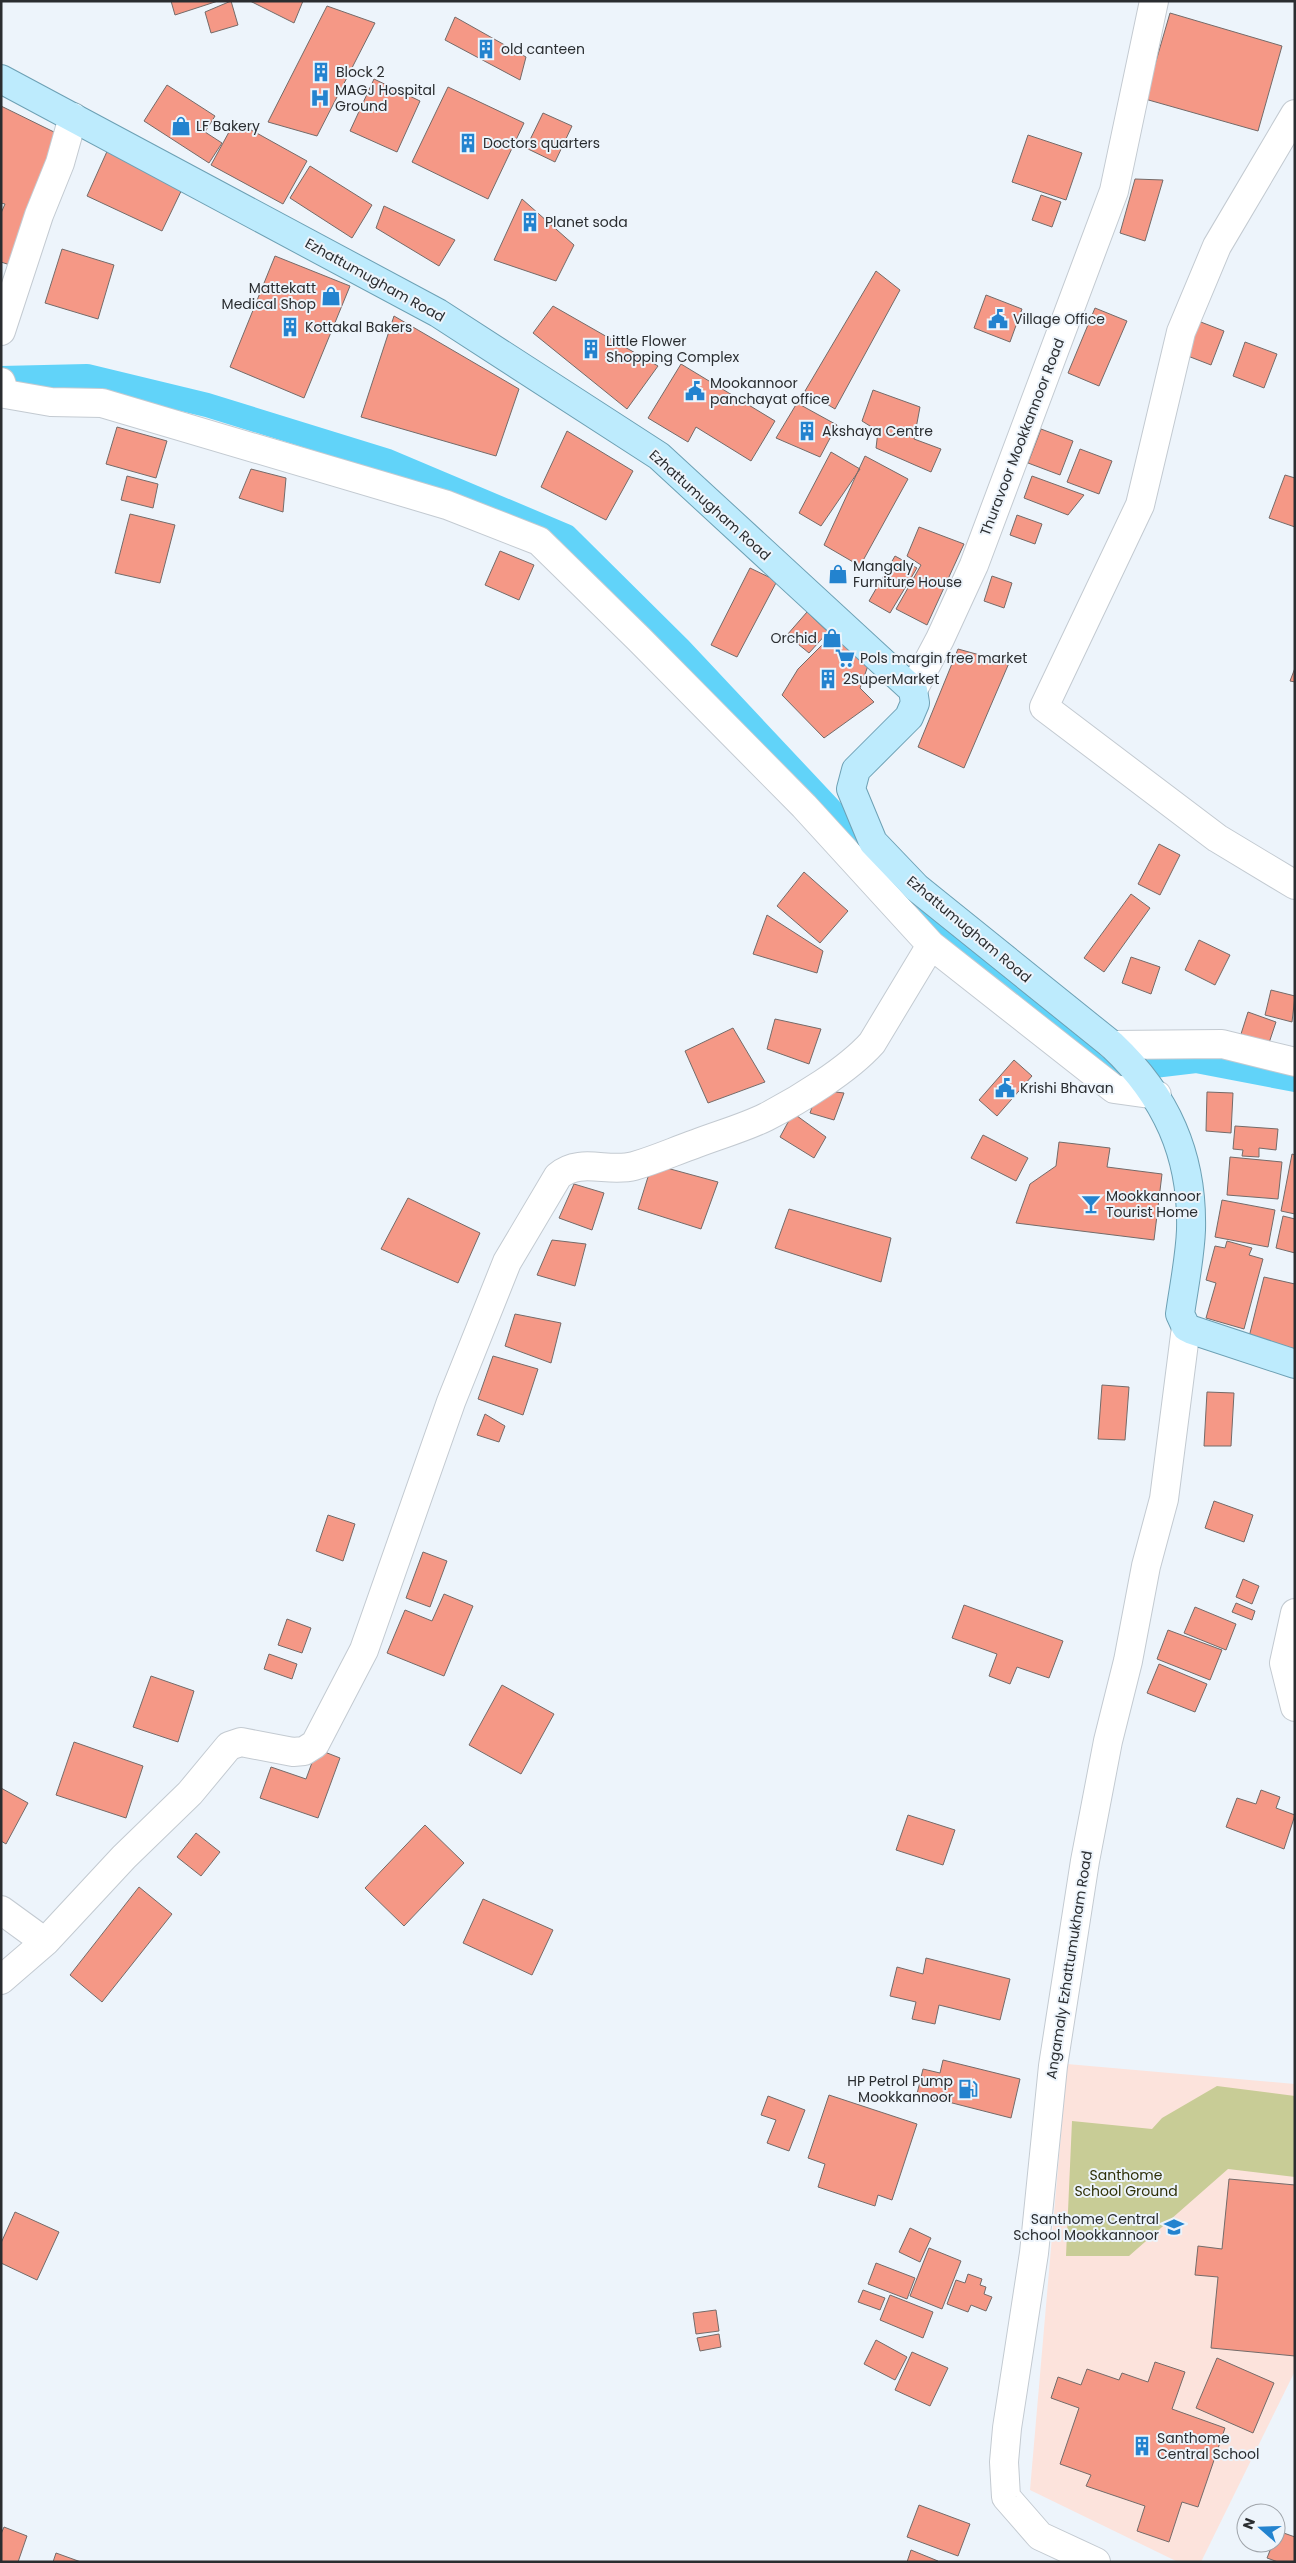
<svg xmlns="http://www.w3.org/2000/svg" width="1296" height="2563" viewBox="0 0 1296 2563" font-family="Poppins,sans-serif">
<rect width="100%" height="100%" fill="#edf4fb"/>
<path fill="#fce3dc" d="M1067,2064L1295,2084V2371L1201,2562H1178L1030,2490Z"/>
<path fill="#c8cc96" d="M1217,2086L1295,2096V2177L1228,2169L1129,2256H1066L1072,2121L1152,2129L1162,2118Z"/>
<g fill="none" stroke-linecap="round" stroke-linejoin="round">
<path stroke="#61d3f9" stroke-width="24" d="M1,378L87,376L207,405L388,461L566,536L679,648L877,859
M905,890L952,941L1112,1070L1135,1068
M1137,1068L1196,1061L1295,1080"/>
</g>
<path fill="#f59886" stroke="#746b69" d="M171,1H218L175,15Z
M231,1L238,25L211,33L205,12Z
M250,1H303L294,23Z
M327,6L375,23L317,136L268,122Z
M1170,13L1282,46L1258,131L1145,99Z
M455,17L526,57L520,80L445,40Z
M374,79L420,101L397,152L350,131Z
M167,85L215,116L205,132L222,143L209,163L144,121Z
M448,87L524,123L488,199L412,162Z
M1,106L56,133L13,266L1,262V213L5,204L1,203Z
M543,113L572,126L555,162L526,148Z
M235,121L307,161L283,204L211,165Z
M1028,135L1082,153L1066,200L1012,182Z
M109,147L185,183L162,231L87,196Z
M310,166L372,205L352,238L290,198Z
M1135,179L1163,180L1145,241L1120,233Z
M1041,195L1061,202L1052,227L1032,220Z
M522,199L574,245L556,281L494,260Z
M384,206L455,240L439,266L376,228Z
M62,249L114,265L98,319L45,303Z
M275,256L350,286L304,398L230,367Z
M876,271L900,290L835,409L805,391Z
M986,295L1022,309L1010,342L974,328Z
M553,306L658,366L627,409L533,333Z
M1095,308L1127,321L1099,386L1068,373Z
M394,316L519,389L496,456L361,417Z
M1193,319L1224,331L1211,365L1180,353Z
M1245,342L1277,354L1264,388L1233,376Z
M681,364L775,421L751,461L696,427L688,442L648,418Z
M873,390L920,407L914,439L941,449L931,472L876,448L878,431L862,421Z
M797,403L837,425L820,457L776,438Z
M117,427L167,441L156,478L106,464Z
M1041,429L1073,441L1060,475L1028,463Z
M567,431L633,471L606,520L541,487Z
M1080,449L1112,461L1099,494L1067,482Z
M831,452L860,469L821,526L799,513Z
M865,456L908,479L860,566L824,545Z
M251,469L286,478L283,512L239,498Z
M1285,475L1295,478V527L1269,518Z
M127,476L158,484L153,508L121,500Z
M1032,476L1084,495L1068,515L1024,498Z
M130,514L175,525L160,583L115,573Z
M1017,515L1042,524L1035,544L1010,535Z
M919,527L964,544L927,625L896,609L921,565L907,556Z
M500,551L534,565L519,600L485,585Z
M895,556L917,568L890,613L869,601Z
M750,568L777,581L737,657L711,645Z
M992,576L1012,583L1004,608L984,601Z
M807,612L828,632L809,653L787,635Z
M838,629L869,663L860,688L874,702L824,738L782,695L798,669Z
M958,649L1009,663L964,768L918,747Z
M1295,668V682L1290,681Z
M1159,844L1180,855L1160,895L1138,884Z
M804,872L848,911L820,943L777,906Z
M1131,894L1150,908L1104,972L1084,958Z
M767,915L823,951L817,973L753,954Z
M1199,940L1230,955L1215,985L1185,970Z
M1131,957L1160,967L1151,994L1122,983Z
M1271,990L1295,996L1292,1022L1265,1015Z
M1248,1012L1276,1022L1269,1043L1241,1034Z
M775,1019L821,1029L809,1064L767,1049Z
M733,1028L765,1082L708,1103L685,1051Z
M1014,1060L1032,1076L997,1116L979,1100Z
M818,1090L844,1093L834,1120L810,1113Z
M1207,1092L1233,1093L1231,1133L1206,1131Z
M793,1113L826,1137L814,1158L780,1137Z
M1235,1126L1278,1129L1276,1150L1259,1148V1157L1242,1156L1243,1150L1233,1149Z
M983,1135L1028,1158L1016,1181L971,1158Z
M1059,1142L1110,1148L1107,1167L1162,1174L1154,1240L1016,1223L1030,1184L1056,1166Z
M1292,1154L1295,1155V1214L1281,1211Z
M1230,1157L1282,1162L1278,1199L1227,1195Z
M652,1164L718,1182L701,1229L638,1209Z
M574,1184L604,1193L592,1230L559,1218Z
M408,1198L480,1233L458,1283L381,1249Z
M1222,1200L1275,1210L1268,1247L1215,1237Z
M789,1209L891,1238L881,1282L775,1248Z
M1283,1216L1295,1219V1253L1276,1248Z
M552,1240L586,1244L575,1286L537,1275Z
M1227,1241L1252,1248L1249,1255L1263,1259L1244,1329L1206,1318L1216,1283L1206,1280L1215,1246L1225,1248Z
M1264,1277L1295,1284V1349L1249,1337Z
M515,1314L561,1323L551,1363L505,1346Z
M493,1356L538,1369L523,1415L478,1399Z
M1102,1385L1129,1387L1125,1440L1098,1439Z
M1207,1392L1234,1393L1231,1446H1204Z
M485,1414L505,1426L499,1442L477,1435Z
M1214,1501L1253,1515L1244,1542L1205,1528Z
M328,1515L355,1524L343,1561L316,1551Z
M423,1552L447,1561L430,1607L406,1598Z
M1243,1579L1259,1586L1252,1604L1236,1597Z
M444,1594L473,1606L444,1676L387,1653L405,1610L432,1621Z
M1236,1603L1255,1611L1252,1620L1232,1612Z
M964,1605L1063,1641L1049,1678L1017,1667L1010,1684L989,1676L997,1654L952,1638Z
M1195,1607L1236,1624L1226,1650L1184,1633Z
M287,1619L311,1628L302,1653L278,1645Z
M1168,1630L1222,1650L1210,1680L1157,1659Z
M269,1654L297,1664L292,1679L264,1669Z
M1159,1664L1207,1684L1195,1712L1147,1693Z
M151,1676L194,1691L178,1742L133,1727Z
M502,1685L554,1714L521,1774L469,1745Z
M74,1742L143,1766L126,1818L56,1795Z
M317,1749L340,1758L318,1818L260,1798L271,1767L306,1779Z
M1,1788L28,1803L6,1844L1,1841Z
M1261,1790L1280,1797L1276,1808L1295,1815L1284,1849L1226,1827L1237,1798L1256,1804Z
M908,1815L955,1830L943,1865L896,1850Z
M425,1825L464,1863L404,1926L365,1888Z
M196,1833L220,1852L201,1876L177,1857Z
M139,1887L172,1914L102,2002L70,1975Z
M483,1899L553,1930L532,1975L463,1943Z
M926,1958L1010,1979L1000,2020L939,2005L935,2024L912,2019L916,2002L890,1996L897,1967L923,1974Z
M943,2060L1020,2079L1011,2118L917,2094L923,2069L940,2073Z
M829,2095L917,2124L892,2200L878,2195L875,2206L818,2187L825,2164L808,2158Z
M768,2096L805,2110L789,2151L767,2143L776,2120L761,2115Z
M1229,2179L1295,2185V2356L1211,2348L1218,2277L1195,2275L1198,2246L1222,2249Z
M15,2212L59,2232L37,2280L1,2263V2243Z
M910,2228L931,2238L920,2262L899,2252Z
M929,2248L961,2261L942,2309L910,2296Z
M876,2263L915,2278L907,2299L868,2284Z
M968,2274L982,2279L980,2285L986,2287L984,2294L992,2297L986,2311L971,2305L968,2312L947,2304L956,2280L965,2283Z
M863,2290L885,2298L880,2310L858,2302Z
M890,2295L933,2312L923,2338L880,2320Z
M716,2310L719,2331L696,2334L693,2313Z
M719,2334L721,2347L700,2351L697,2338Z
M876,2340L907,2357L895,2380L864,2364Z
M912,2352L948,2368L930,2406L895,2390Z
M1217,2358L1274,2383L1253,2433L1196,2408Z
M1155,2362L1185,2372L1172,2409L1225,2428L1198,2507L1182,2502L1169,2542L1137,2531L1145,2506L1086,2486L1091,2475L1060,2464L1079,2408L1051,2398L1058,2377L1081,2385L1087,2369L1119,2380L1122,2373L1148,2382Z
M919,2505L970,2524L958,2556L907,2537Z
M4,2527L27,2536L18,2562H1V2534Z
M1278,2531L1295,2537V2562H1278L1267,2558L1273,2543H1276Z
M911,2550L938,2561V2562H907Z
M56,2553L81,2562H53Z"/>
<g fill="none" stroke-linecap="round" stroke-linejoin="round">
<defs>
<path id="minor" d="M1295,114L1217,246L1181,332L1140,505L1044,707L1217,838L1295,885
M1,331L39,215L60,163L73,117
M1,382L5,394L51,402L102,403L447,505L539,541L639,639L804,806L931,945L1114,1089L1157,1095
M913,690L940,639L974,565L1114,191L1154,1
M1112,1045L1222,1044L1295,1062
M1295,1613L1284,1663L1295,1707
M1,1910L45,1942
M1,1980L45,1942L124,1857L190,1793L229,1746L241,1742L293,1752L304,1751L315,1744L364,1650L451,1402L507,1262L558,1176C580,1157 608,1173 634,1166C655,1160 675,1151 695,1144C718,1135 744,1128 766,1117C799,1100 848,1070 872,1043L931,945
M1096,2562L1040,2536L1006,2497L1004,2462L1007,2428L1034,2253L1053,2066L1085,1861L1108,1741L1128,1661L1146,1566L1164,1499L1186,1327"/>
<path id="major" d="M1,79L438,313L659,456L913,690L915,703L909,717L856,770L851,789L873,842L917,888L1112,1045C1166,1096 1193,1155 1191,1230C1190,1257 1184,1286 1180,1314L1186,1327L1192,1330L1295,1364"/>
</defs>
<use href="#minor" stroke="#c3cad1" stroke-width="30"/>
<use href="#major" stroke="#6da0b4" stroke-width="30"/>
<use href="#minor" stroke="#fff" stroke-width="28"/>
<use href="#major" stroke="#bdebfd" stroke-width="28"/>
</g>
<defs>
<symbol id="building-bare" viewBox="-9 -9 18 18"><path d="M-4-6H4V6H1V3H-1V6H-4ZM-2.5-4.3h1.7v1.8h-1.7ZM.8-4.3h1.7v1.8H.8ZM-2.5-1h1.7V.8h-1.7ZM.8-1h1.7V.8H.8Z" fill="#2383cf" stroke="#edf4fb" stroke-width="2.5" paint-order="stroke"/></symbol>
<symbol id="hospital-bare" viewBox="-9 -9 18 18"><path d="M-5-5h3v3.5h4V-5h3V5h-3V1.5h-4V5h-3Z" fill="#2383cf" stroke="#edf4fb" stroke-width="2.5" paint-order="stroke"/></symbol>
<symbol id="shop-bare" viewBox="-9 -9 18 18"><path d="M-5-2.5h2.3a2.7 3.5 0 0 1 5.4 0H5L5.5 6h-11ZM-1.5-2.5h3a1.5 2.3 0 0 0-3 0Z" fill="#2383cf" stroke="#edf4fb" stroke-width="2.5" paint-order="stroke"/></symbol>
<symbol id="civic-bare" viewBox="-9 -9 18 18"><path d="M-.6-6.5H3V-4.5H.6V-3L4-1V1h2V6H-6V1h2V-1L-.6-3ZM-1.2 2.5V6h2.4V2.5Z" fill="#2383cf" stroke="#edf4fb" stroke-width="2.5" paint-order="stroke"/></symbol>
<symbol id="supermarket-bare" viewBox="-9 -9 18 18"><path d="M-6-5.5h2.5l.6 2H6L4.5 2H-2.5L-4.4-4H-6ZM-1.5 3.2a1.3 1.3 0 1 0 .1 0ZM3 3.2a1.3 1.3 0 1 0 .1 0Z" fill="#2383cf" stroke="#edf4fb" stroke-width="2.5" paint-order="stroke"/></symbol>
<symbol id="bar-bare" viewBox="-9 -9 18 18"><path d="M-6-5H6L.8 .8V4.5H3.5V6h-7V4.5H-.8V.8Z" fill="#2383cf" stroke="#edf4fb" stroke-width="2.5" paint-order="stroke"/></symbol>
<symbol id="fuel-bare" viewBox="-9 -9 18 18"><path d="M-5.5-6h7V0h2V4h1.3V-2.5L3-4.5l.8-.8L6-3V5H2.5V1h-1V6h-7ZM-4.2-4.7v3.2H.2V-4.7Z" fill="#2383cf" stroke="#edf4fb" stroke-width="2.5" paint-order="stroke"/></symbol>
<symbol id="school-bare" viewBox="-9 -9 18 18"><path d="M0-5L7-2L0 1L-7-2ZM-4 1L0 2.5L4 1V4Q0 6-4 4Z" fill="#2383cf" stroke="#edf4fb" stroke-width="2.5" paint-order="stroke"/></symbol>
</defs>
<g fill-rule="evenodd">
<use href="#building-bare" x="472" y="35" width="28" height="28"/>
<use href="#building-bare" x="307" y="58" width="28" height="28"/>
<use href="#hospital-bare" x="306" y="84" width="28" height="28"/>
<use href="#shop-bare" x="167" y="112" width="28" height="28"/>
<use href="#building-bare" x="454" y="129" width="28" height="28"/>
<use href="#building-bare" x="516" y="208" width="28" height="28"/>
<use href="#shop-bare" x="317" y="282" width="28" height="28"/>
<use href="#civic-bare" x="984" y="305" width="28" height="28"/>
<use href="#building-bare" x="276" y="313" width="28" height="28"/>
<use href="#building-bare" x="577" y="335" width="28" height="28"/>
<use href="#civic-bare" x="681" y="377" width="28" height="28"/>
<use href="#building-bare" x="793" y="417" width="28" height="28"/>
<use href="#shop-bare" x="824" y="560" width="28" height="28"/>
<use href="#shop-bare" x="818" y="624" width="28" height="28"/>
<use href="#supermarket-bare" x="831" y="644" width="28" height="28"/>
<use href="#building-bare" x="814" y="665" width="28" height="28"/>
<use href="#civic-bare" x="991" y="1074" width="28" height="28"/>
<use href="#bar-bare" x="1077" y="1190" width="28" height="28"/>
<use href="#fuel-bare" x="954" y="2075" width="28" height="28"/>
<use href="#school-bare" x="1160" y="2213" width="28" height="28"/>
<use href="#building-bare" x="1128" y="2432" width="28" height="28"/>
</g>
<g text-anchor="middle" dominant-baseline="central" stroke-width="4" stroke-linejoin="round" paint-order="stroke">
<g font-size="14" fill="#2a2d30" stroke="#edf4fb" text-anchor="start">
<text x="501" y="49">old canteen</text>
<text x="336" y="72">Block 2</text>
<text x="335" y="90">MAGJ Hospital<tspan x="335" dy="16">Ground</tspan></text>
<text x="196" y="126">LF Bakery</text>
<text x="483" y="143">Doctors quarters</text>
<text x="545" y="222">Planet soda</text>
<text x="316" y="288" text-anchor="end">Mattekatt<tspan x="316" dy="16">Medical Shop</tspan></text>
<text x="1013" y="319">Village Office</text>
<text x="305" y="327">Kottakal Bakers</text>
<text x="606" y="341">Little Flower<tspan x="606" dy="16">Shopping Complex</tspan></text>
<text x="710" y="383">Mookannoor<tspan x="710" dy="16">panchayat office</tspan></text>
<text x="822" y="431">Akshaya Centre</text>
<text x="853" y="566">Mangaly<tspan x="853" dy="16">Furniture House</tspan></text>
<text x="817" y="638" text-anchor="end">Orchid</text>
<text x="860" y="658">Pols margin free market</text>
<text x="843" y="679">2SuperMarket</text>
<text x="1020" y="1088">Krishi Bhavan</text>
<text x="1106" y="1196">Mookkannoor<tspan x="1106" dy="16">Tourist Home</tspan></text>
<text x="953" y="2081" text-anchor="end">HP Petrol Pump<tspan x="953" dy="16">Mookkannoor</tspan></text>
<text x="1159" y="2219" text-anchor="end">Santhome Central<tspan x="1159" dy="16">School Mookkannoor</tspan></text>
<text x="1157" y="2438">Santhome<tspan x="1157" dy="16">Central School</tspan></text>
</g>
<g font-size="14" fill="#2a2d30" stroke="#edf4fb">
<text transform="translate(375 280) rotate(29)">Ezhattumugham Road</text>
<text transform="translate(1022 437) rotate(-69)">Thuravoor Mookkannoor Road</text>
<text transform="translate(710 505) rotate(42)">Ezhattumugham Road</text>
<text transform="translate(969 929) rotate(40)">Ezhattumugham Road</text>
<text transform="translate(1069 1965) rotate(-81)">Angamaly Ezhattumukham Road</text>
</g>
<g font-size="14" fill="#2f3007" stroke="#edf4fb">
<text x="1126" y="2175">Santhome<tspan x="1126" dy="16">School Ground</tspan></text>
</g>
</g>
<rect width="1296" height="2563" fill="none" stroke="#2a2d30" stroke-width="5"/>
<g transform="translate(1261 2528) rotate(290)"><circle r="24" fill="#edf4fb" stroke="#9fa4aa"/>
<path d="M0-4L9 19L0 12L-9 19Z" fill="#2383cf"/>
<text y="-8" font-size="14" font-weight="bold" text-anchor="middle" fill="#2a2d30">N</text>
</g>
</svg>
